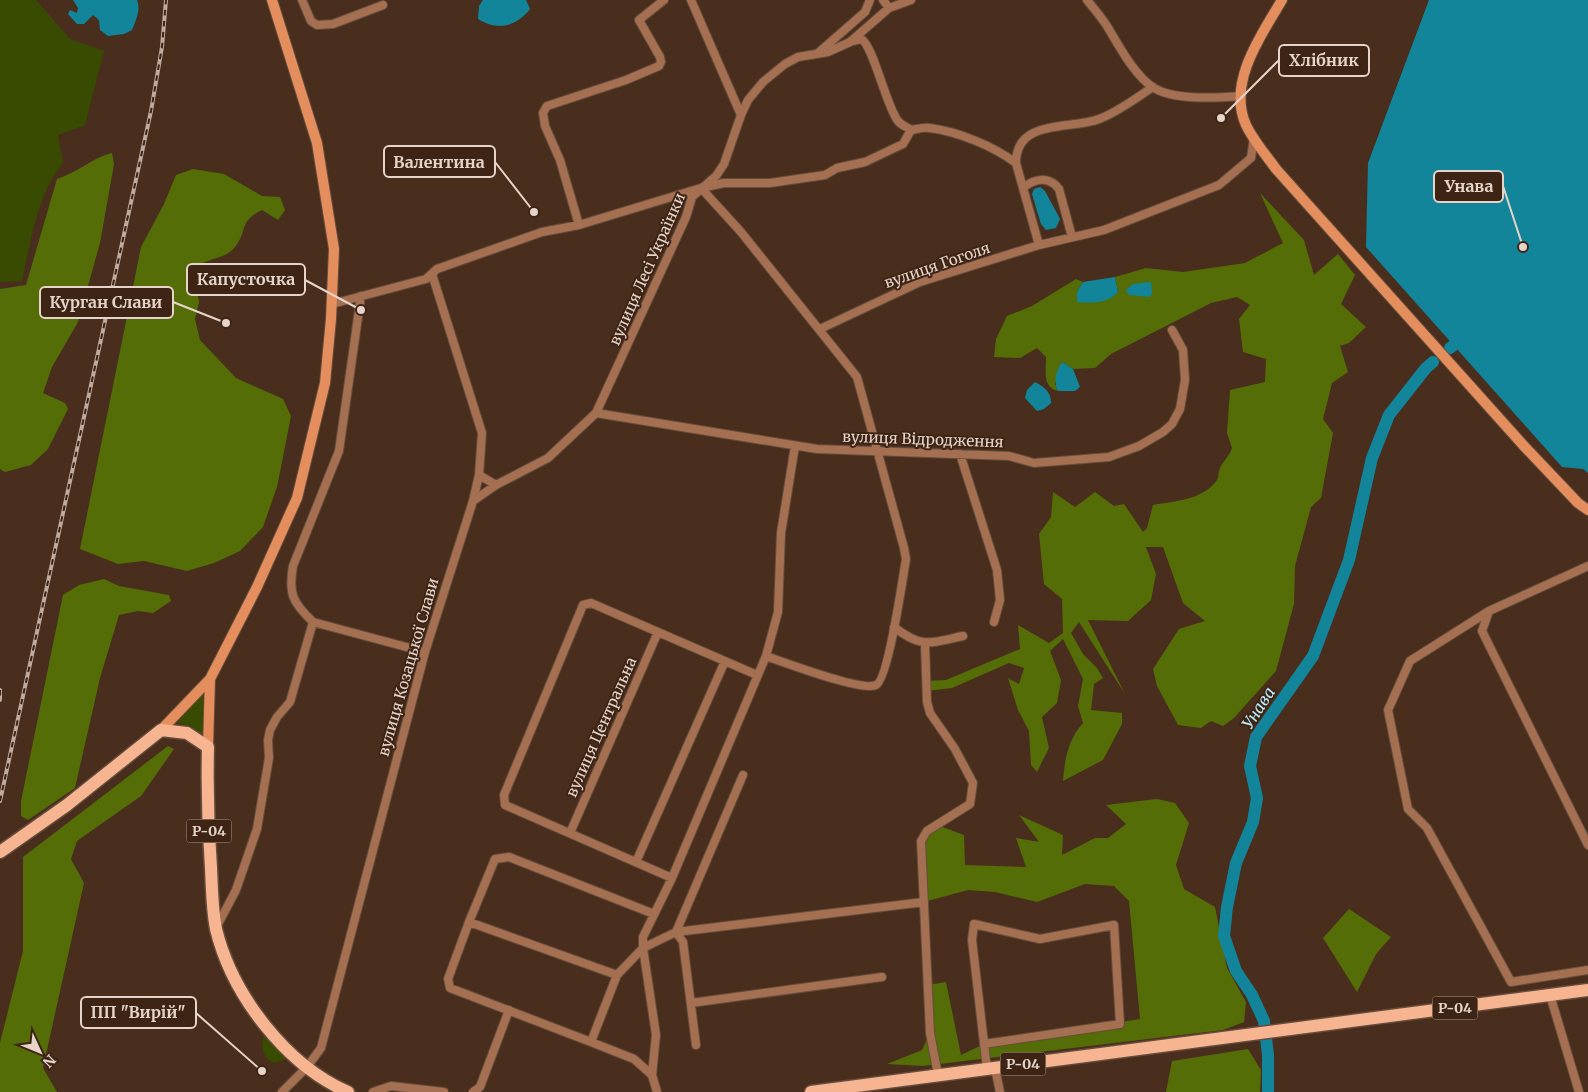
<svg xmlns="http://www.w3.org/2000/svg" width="1588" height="1092" viewBox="0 0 1588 1092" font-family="Merriweather,serif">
<rect width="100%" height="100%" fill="#492e1d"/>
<path fill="#384b00" d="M0,0H36L70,39L104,51L85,125L58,135L63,163C38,192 30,244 22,281L0,282Z
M203,691L205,737L191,726L177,723Z
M266,1036L285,1056L284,1060L274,1063C263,1058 261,1050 263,1038Z"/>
<path fill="#546d07" d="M112,153L114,164L100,243L78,322L52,367L43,393L65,403L68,409L48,449L31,465L5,472L0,469V289L26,285L57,179C77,173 92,158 112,153Z
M193,169L224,174L262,196L280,197L285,210L278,220L262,210C238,222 248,231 235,247C223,262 202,256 188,275L196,285L199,302L195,319L200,340L236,378L283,399L291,416L277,487L263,527L240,551L214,563L187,571L144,561L118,564L80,549L141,247L164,204L176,175Z
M1260,193L1304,240L1314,275L1338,254L1355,275L1341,304L1366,327L1349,343L1340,346L1348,372L1332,383L1323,419L1333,433L1321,498L1311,507L1295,566L1294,604L1276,671L1234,718L1223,726L1211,721L1201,728L1178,725L1157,686L1153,669L1179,629L1205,621L1183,603L1163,547H1146L1156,574L1151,600L1128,621L1088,620L1125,694L1079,622L1071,633L1083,654L1097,668L1103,678L1094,684L1091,710L1122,713V724L1103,760L1063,781C1065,758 1068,740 1083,723L1078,706L1083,679L1063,639L1050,651L1061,680L1057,703L1042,717L1049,748L1037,772L1031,765L1029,731L1018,710L1008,678L1019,684L1024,668L1009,663L952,688L927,691L926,681L946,680L1020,649L1018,625L1049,643L1063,633L1062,599L1044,584L1039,534L1051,517L1053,492L1075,507L1095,492L1114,506L1124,504L1143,532L1147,528L1153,505C1175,501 1203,500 1217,480C1219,476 1218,472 1220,468C1223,461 1229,457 1232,448L1227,433L1230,390L1265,382L1266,359L1243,352L1239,319L1250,305L1237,297L1211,303L1111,354L1095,368L1073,369L1062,362L1055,384L1058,391C1042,387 1046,371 1046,357L1037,348L1020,358L994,357L996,339L1007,316L1032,306L1076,279L1083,282L1077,292H1118L1115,277L1146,268L1183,272L1245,263L1283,243Z
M104,579L119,586L169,595L171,601L153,613L138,611L119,615L100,678L75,788L28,820L21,816V801L63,595L79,585Z
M168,746L174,749L141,796L77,841L71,859L84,883L43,1068L57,1092H0V1043L23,951V857Z
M1157,799L1175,803L1189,823L1176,865L1184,889L1215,907L1227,968L1246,1002L1244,1022L1223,1030L923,1066L887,1064L922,1050L930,1033L928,985L946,982L961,1055L984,1044L1140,1019L1129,901L1114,886L1085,884L1037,902L995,892L968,890L924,902L921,841L937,825L964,835L965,865L1026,867L1016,838L1039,842L1019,815L1063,835L1062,855L1095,838H1108L1126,824L1106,805Z
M1349,909L1391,937L1376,954L1357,992L1323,938Z
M1248,1049L1261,1070L1260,1092H1166L1172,1061Z"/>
<path fill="#13859b" d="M73,0H137C141,10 136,20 132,30L124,34L108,36L100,30L99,20L93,15L84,24H77L68,14L70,10L77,13L78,8Z
M483,0H526L530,9C516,27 497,31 478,19L479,6Z
M1429,0H1588V473L1583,469L1562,467L1366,247L1368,163Z
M1040,187L1045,191L1060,219L1056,228L1046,230L1041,224L1032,194L1034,189Z
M1115,277L1118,292C1107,304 1092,303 1077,302V292L1083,282Z
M1151,282L1152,293L1150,297L1129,295L1126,290L1133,284Z
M1062,362L1073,369L1080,387L1075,391H1058C1053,381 1056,372 1062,362Z
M1035,382C1044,387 1051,391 1051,403L1044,409L1037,411L1025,398L1027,390Z"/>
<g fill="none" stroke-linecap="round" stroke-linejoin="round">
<path stroke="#13859b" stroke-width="12" d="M1450,348L1467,335
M1268,1092V1055L1264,1021L1252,995L1236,971L1224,936L1227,907L1236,863L1253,822L1257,798L1250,766L1256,737L1313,656L1349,560L1372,458L1389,415L1426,368L1433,362"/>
<defs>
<path id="street" d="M302,0L311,21L317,25L333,24L383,5
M691,0L741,115
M883,0L889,8
M1087,0C1095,10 1104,20 1110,31C1120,48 1136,77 1154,88C1174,100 1217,98 1240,96
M853,41L861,39C873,44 886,106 898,121C901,125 907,127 911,130C917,129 924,127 930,128C959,132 993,146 1016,163C1016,118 1071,130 1099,119C1118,112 1136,98 1153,87
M818,53L865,12L870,0
M1016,163L1039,245
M701,188L741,232L857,377L904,548L906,559C903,577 888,680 876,685C863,692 783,662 766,656
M1023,188C1035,178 1049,176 1059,189L1072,237
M579,225L560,160L545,126L543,113L547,106L626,80L659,66L661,62L660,57L639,20L664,0
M332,304L426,279L437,269L542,232L579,225L701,188L724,183H770L825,175L837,168L865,162L903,144L911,130
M820,329L920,282L1039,245L1104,230L1219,185L1251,158L1254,137
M596,413L817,449L1009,456L1034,463L1109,457L1139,446L1163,432L1172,424L1180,409L1185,380L1183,350L1172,330
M960,454L997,570L1000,600L994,622
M479,475L496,485
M473,501L496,485L548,458L596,413L686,217L692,197L716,176L724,164L741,115L748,100L763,82L785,64L798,57L828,52L850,42L889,8L911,0
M1588,566L1489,611L1482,631L1588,845
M1489,611L1410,661L1388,710L1408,809L1427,828L1511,982
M313,622L425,652
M894,627C922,649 930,643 963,636
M925,644L927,702L930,713L955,749L973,783L970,804L927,831L921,841L930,1033L938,1075
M570,833L658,632
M636,862L725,661
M672,878L505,805L504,795L583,605L591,603L757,675
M469,922L495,859L509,857L654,914
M216,928L236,890L257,829L269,758L268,740L270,730L277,717L290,702L313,622C293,603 288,594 293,566L339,451L361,296
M1511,982L1588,970
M1550,995L1579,1092
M691,1003L882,977
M591,1042L450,988L448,979L469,922L617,975
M984,1044L1120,1024L1114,925L1040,939L974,924L972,940L987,1069
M696,1045L683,942L676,932L743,775
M995,1068L1000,1092
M652,1075L634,1059L591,1042L617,975L643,948L676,932L924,902
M282,1092L307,1067L321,1048L425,652L473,501L479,475L482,433L432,274
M373,1092L391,1086L444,1092
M473,1092L480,1087L509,1010
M657,1092L652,1075L656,1035L643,948V937L672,878L766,656L778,612L781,533L795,446"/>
<path id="secondary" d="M1282,0C1261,35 1227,83 1246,125C1253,140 1266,155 1276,169L1523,445L1578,503L1588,510
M161,730L210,679L257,587L297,498L325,383L331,319L334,249L317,143L272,0
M208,747L210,679"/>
<path id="primary" d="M0,852L67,805L161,730L187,733L208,747C207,788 208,828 211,868C212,888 212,909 216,929C232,995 286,1065 348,1092
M811,1092L1588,990"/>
</defs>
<use href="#street" stroke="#654c3c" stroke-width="10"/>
<use href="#secondary" stroke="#654c3c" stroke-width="12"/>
<use href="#primary" stroke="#654c3c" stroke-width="15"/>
<use href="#street" stroke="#a56f51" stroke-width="8"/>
<use href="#secondary" stroke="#e48e5d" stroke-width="10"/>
<use href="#primary" stroke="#f7b490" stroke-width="12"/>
<defs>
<path id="rail" d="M0,690V700
M0,801L151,111L162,47L166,0"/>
</defs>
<use href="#rail" stroke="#beaa9e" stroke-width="4"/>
<use href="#rail" stroke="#3e2414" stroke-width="2" stroke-dasharray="5.5" stroke-linecap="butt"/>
</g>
<g text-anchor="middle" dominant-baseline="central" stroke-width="4" stroke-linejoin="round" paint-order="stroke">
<g fill="#3e2414" stroke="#b49f93" stroke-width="1">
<rect x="186.5" y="819.5" width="45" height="23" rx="4"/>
<rect x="1432.5" y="996.5" width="45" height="23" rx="4"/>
<rect x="1000.5" y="1052.5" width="45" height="23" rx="4"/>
</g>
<g font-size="14" font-weight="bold" fill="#e6d4ca">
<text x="209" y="831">Р-04</text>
<text x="1455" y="1008">Р-04</text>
<text x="1023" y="1064">Р-04</text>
</g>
<g font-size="15" fill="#e6d4ca" stroke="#3e2414">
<text transform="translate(937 265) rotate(-19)">вулиця Гоголя</text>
<text transform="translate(647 269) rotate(-66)">вулиця Лесі Українки</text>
<text transform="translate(923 439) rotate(2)">вулиця Відродження</text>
<text transform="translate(408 667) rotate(-74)">вулиця Козацької Слави</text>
<text transform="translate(601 727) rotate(-66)">вулиця Центральна</text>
</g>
<g font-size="16" font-style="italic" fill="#b6eefc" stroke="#3e2414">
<text transform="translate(1258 708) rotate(-57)">Унава</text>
</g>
</g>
<path fill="none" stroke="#e6d4ca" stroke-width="2" d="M1221 118L1279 60M534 212L495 162M1523 247L1503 186M361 310L305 280M226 323L173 302M262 1071L196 1013"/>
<g fill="#e6d4ca" stroke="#3e2414" stroke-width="2">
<circle cx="1221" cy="118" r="5"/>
<circle cx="534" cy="212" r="5"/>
<circle cx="1523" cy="247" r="5"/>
<circle cx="361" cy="310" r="5"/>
<circle cx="226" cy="323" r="5"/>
<circle cx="262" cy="1071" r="5"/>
</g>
<g fill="#3e2414" stroke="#e6d4ca" stroke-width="2">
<rect x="1279" y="45" width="90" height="31" rx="5"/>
<rect x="384" y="146" width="111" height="31" rx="5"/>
<rect x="1434" y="171" width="69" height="31" rx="5"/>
<rect x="187" y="264" width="118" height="31" rx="5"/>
<rect x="40" y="287" width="133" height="31" rx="5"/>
<rect x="81" y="997" width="115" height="31" rx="5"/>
</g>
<g font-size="16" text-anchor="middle" font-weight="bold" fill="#e6d4ca">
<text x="1324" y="66">Хлібник</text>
<text x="439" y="168">Валентина</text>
<text x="1469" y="192">Унава</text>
<text x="246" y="285">Капусточка</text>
<text x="106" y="308">Курган Слави</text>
<text x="138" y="1018">ПП "Вирій"</text>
</g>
<g transform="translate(40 1052) rotate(134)" stroke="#3e2414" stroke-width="4" paint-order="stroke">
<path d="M0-4L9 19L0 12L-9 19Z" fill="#e6d4ca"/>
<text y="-8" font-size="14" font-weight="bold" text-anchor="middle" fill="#e6d4ca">N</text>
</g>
</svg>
